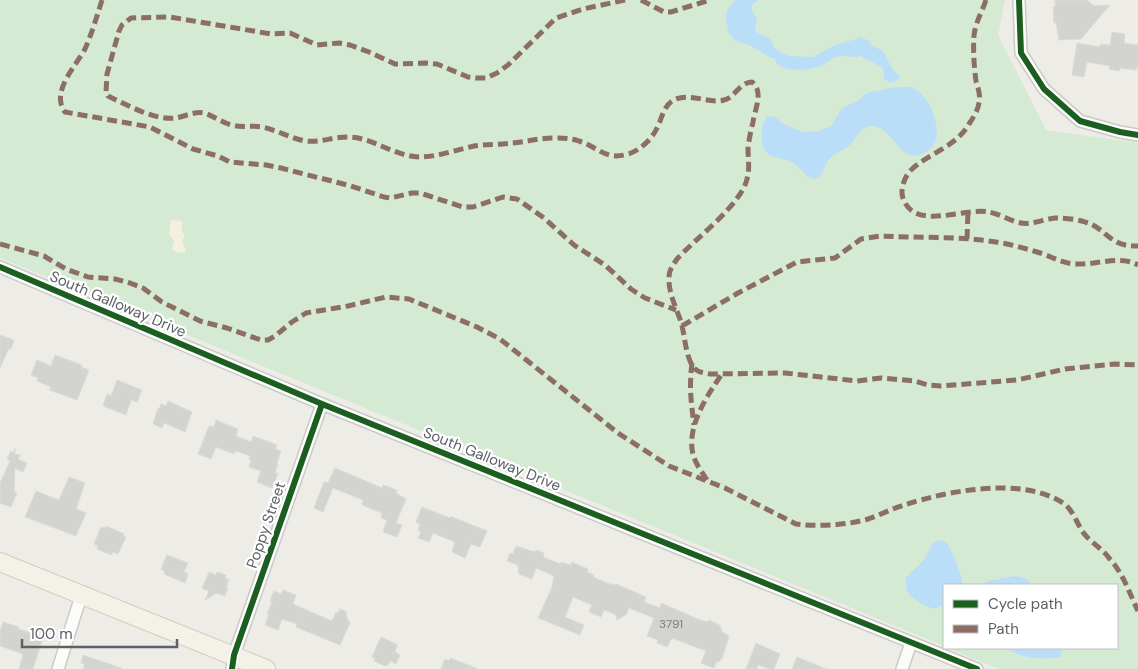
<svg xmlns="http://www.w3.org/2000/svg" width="1138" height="669" viewBox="0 0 1138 669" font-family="'DM Sans',sans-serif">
<rect width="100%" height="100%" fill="#edece7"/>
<path fill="#d5ead2" d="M0,0H1005L998,35L1046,130L1138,143V669H999L947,648H1117V585H944V646L0,258Z"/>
<path fill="#f5efdd" d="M171,220L181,221L183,223L181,230L185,235L182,241L186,250L184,253L176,252L172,249L174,241L169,234Z"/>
<path fill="#bbdef8" d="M735,0H758L752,5V10L757,19L755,31C765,38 771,34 774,48L788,56L813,57L837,44L853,40L860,37L870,41L871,46L882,50L893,70L899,75L900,79L890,83L884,79L883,68L860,56C853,59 848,55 841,56C834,56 829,62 823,65C810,70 779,75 774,58H771L749,45L735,41L728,32L726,18L727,10Z
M898,87C902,87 909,86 913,88C929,94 940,125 936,140C935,146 925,154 919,155C899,162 893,125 870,126C861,127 856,138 851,144C844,151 835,152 829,159C825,164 823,175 817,178C809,182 801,169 796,165C781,153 762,164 762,137C762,129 762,123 767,116L775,117L784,124L803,132L819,131L831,126L842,108L859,100L865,94L870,92Z
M939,540C944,541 947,542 949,547C954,555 962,576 963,585H944V603C941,606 938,609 934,608C925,608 912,598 907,591C906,587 906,582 905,579C911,572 917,567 923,561C930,553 928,544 939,540Z
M1015,576L1027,579L1031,585H982L987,581Z
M1006,648H1063L1060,657C1042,660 1021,659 1006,648Z"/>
<path fill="#d3d3d0" stroke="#dcdbd6" d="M1055,0H1087L1094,6L1110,5L1081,39L1059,40L1056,23H1054L1053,7H1055Z
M1112,32L1125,34L1124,43L1138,45V67H1137L1136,70L1120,68L1119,71L1109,69L1110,66L1087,62L1084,77L1072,75L1077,43L1100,47V44L1110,45Z
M0,335L14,340L11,349L9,348L0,368Z
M55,355L82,365L81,367L89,370L77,400L49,390L51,387L37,381L38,378L31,375L37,360L51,366Z
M117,380L142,390L137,402L131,400L126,415L103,406L107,394L111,396Z
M168,401L192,412L185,432L164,423L162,428L153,424L158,408H160L161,404L166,406Z
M216,420L238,429L236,436L251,442L253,436L277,445L275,449L281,451L277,463L278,464L275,473L278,474L272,488L257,482L261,471L249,467L251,460L249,459L250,456L236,451L234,454L216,447L211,459L198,454L209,426L214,427Z
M15,448V454L20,455L18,459L27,463L23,472L15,468L14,491L17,493L11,507L0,503V483L10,461L7,459L11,451L13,453Z
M335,468L382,488L383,485L397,490L396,493L406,499L396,523L402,525L397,537L383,532L387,520L381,518L382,513L362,505L363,500L333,488L323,512L314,508L324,482L328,483Z
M69,477L85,483L76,509L86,513L76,536L25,517L36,491L59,500Z
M422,507L450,518L451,516L452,517L487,531L480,547L471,544L465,558L452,552L455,542L433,533L429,542L418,538L421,532L418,530L420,524L416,522Z
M106,526L124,534L123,536L126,537L118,554L113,552L111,555L97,549L98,546L94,544L101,527L105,528Z
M516,546L535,552L536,550L544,553L543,557L560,564L561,562L571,565L572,562L588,569L587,572L594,575L593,577L610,584L615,585L616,584L646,597L644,602L660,608L661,603L700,620L708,622L709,620L721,626L720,629H722L721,631L729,636L722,659H721L719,662L717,661L714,668L701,663L706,651L672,638L667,647L657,643L658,640L647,636L654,618L629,608L626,615L617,620L615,614L604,610L601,617L589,612L592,605L573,597L565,617L584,625L580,635L538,618L552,587L554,576L536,568L532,579L519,574L518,565L507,561L510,553L513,554Z
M167,555L188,563L184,572L188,574L185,583L164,574L165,571L161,569Z
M209,572L216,575L217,572L226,575L225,578L229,580L226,587L228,588L225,596L217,593L205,600L209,591L202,588Z
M283,590L296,595L293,604L332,621L336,612L338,613L340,609L347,612L346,616L350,623L340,645L296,627L297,624L282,619L278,630L265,625L269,615L267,614L272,602L270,601L274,591L281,594Z
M3,622L19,627L18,629L40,635V637L43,638L33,669H19L23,654L0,646V631Z
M381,637L396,644L397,646L395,652L400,655L396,664L390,661L388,665L385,666L374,661L375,658L372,657Z
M756,643L780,654L774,669H769L758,665L757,669H746Z
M83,655L121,668V669H84V664L81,663Z
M797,657L826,669H792Z
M450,658L476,668V669H441L445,659L449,661Z"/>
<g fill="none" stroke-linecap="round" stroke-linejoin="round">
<defs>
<path id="street" d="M1019,0L1021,53L1044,89L1080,121L1120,132L1138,135
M0,267L322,404L977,669
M58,669L81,596
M232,669L234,655L322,404
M902,669L911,643"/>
<path id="primary" d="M0,562L266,669"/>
</defs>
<use href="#street" stroke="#cacac9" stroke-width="14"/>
<use href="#primary" stroke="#d5ccb4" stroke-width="20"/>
<use href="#street" stroke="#fcfcfb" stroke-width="11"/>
<use href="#primary" stroke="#f3f1e8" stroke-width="18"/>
<path stroke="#8d6e63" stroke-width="5" stroke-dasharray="10 5" stroke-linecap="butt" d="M102,0C97,16 92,33 85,49C76,66 50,92 65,112L150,127L193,149L218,156L230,162L266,165L281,168L351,186L384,197L390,198L412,193H420L463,207H473L503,197L517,199L544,218L574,245L605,265L631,289L645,298L676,310
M625,0L583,9L556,18L508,65L497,73L486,78H476L468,77L437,64L425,63L395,64L369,52L350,45L339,43L317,45L290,33L271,34L170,17L131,18L122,25L119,31L107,74L106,92L108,96L114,99C132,107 154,120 175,118C184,117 194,111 204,113C214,116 222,123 232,125C242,128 252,125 262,127C277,130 290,138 305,141C323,143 340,134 358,138C378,142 397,156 419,157C437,157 456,150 474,146C487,144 500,145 512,143C526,142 539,138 553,138C562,138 571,138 579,141C598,147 606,161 628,154C639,151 651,140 656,130C662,120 663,104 676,99C691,93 709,104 724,100C736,97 738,83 752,82C764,91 755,109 753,122C751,130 749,139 748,148C748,159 750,169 747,179C741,205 696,238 677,259C673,265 669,270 669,277C668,292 676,307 681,322C685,335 685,354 693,367C697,372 704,373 710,374L785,373L857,381L881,378L915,381L928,385L941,386L1017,380L1065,369L1085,367L1116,364L1138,365
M641,0L664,12H671L710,0
M986,0C982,12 975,23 974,36C973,49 974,67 976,81C978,88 981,96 979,103C978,110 973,118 969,124C956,147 929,153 911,170C904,177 900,190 903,198C914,232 964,207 989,212C1000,214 1010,221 1021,223C1032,225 1044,219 1055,218C1064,218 1076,219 1085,222C1107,228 1108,247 1138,246
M967,239L968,212
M0,244L44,256L66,269L88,277L115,279L130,283L143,288L162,302L200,321L227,328L261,340H268L275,336L292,322L306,313L348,306L386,297L409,299L477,327L500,339L618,433L669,466L725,488L796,524C817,527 848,525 868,519C880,515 891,509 904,505C947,491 1022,476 1063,503C1075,511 1077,527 1087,537C1094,544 1103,550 1109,558C1123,573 1129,592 1138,611
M682,326L738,293L797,262L835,258L861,239L881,236C919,238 959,236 996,242C1010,244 1024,248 1037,252C1051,256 1063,264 1077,264C1096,265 1121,255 1138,265
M692,363C689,387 691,401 694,425
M707,480C703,474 698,467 695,460C683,432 706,397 722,374"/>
<defs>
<path id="cycleway" d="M1019,0L1021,53L1044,89L1080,121L1120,132L1138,135
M0,267L322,404L977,669
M232,669L234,655L322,404"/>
</defs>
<use href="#cycleway" stroke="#fff" stroke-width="9"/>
<use href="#cycleway" stroke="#1b5e20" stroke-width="6"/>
</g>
<g text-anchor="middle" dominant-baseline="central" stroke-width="4.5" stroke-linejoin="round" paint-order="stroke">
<g font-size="12" fill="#7b7f82">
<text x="671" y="624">3791</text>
</g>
<g font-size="15" fill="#5c6166" stroke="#fff">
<text transform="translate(118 304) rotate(23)">South Galloway Drive</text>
<text transform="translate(492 459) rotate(22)">South Galloway Drive</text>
<text transform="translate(266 525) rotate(-71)">Poppy Street</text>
</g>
</g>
<rect x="943" y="584" width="175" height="65" fill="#ffffff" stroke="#bec0c2"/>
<rect x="953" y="600" width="25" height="8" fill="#1b5e20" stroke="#bec0c2"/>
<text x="988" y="609" font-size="15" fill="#5c6166">Cycle path</text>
<rect x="953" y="625" width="25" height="8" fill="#8d6e63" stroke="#bec0c2"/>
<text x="988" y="634" font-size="15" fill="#5c6166">Path</text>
<path d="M22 639v8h155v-8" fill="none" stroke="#5c6166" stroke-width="2.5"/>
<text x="30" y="639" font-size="15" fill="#5c6166" stroke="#ffffff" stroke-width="4" paint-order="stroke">100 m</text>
</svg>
